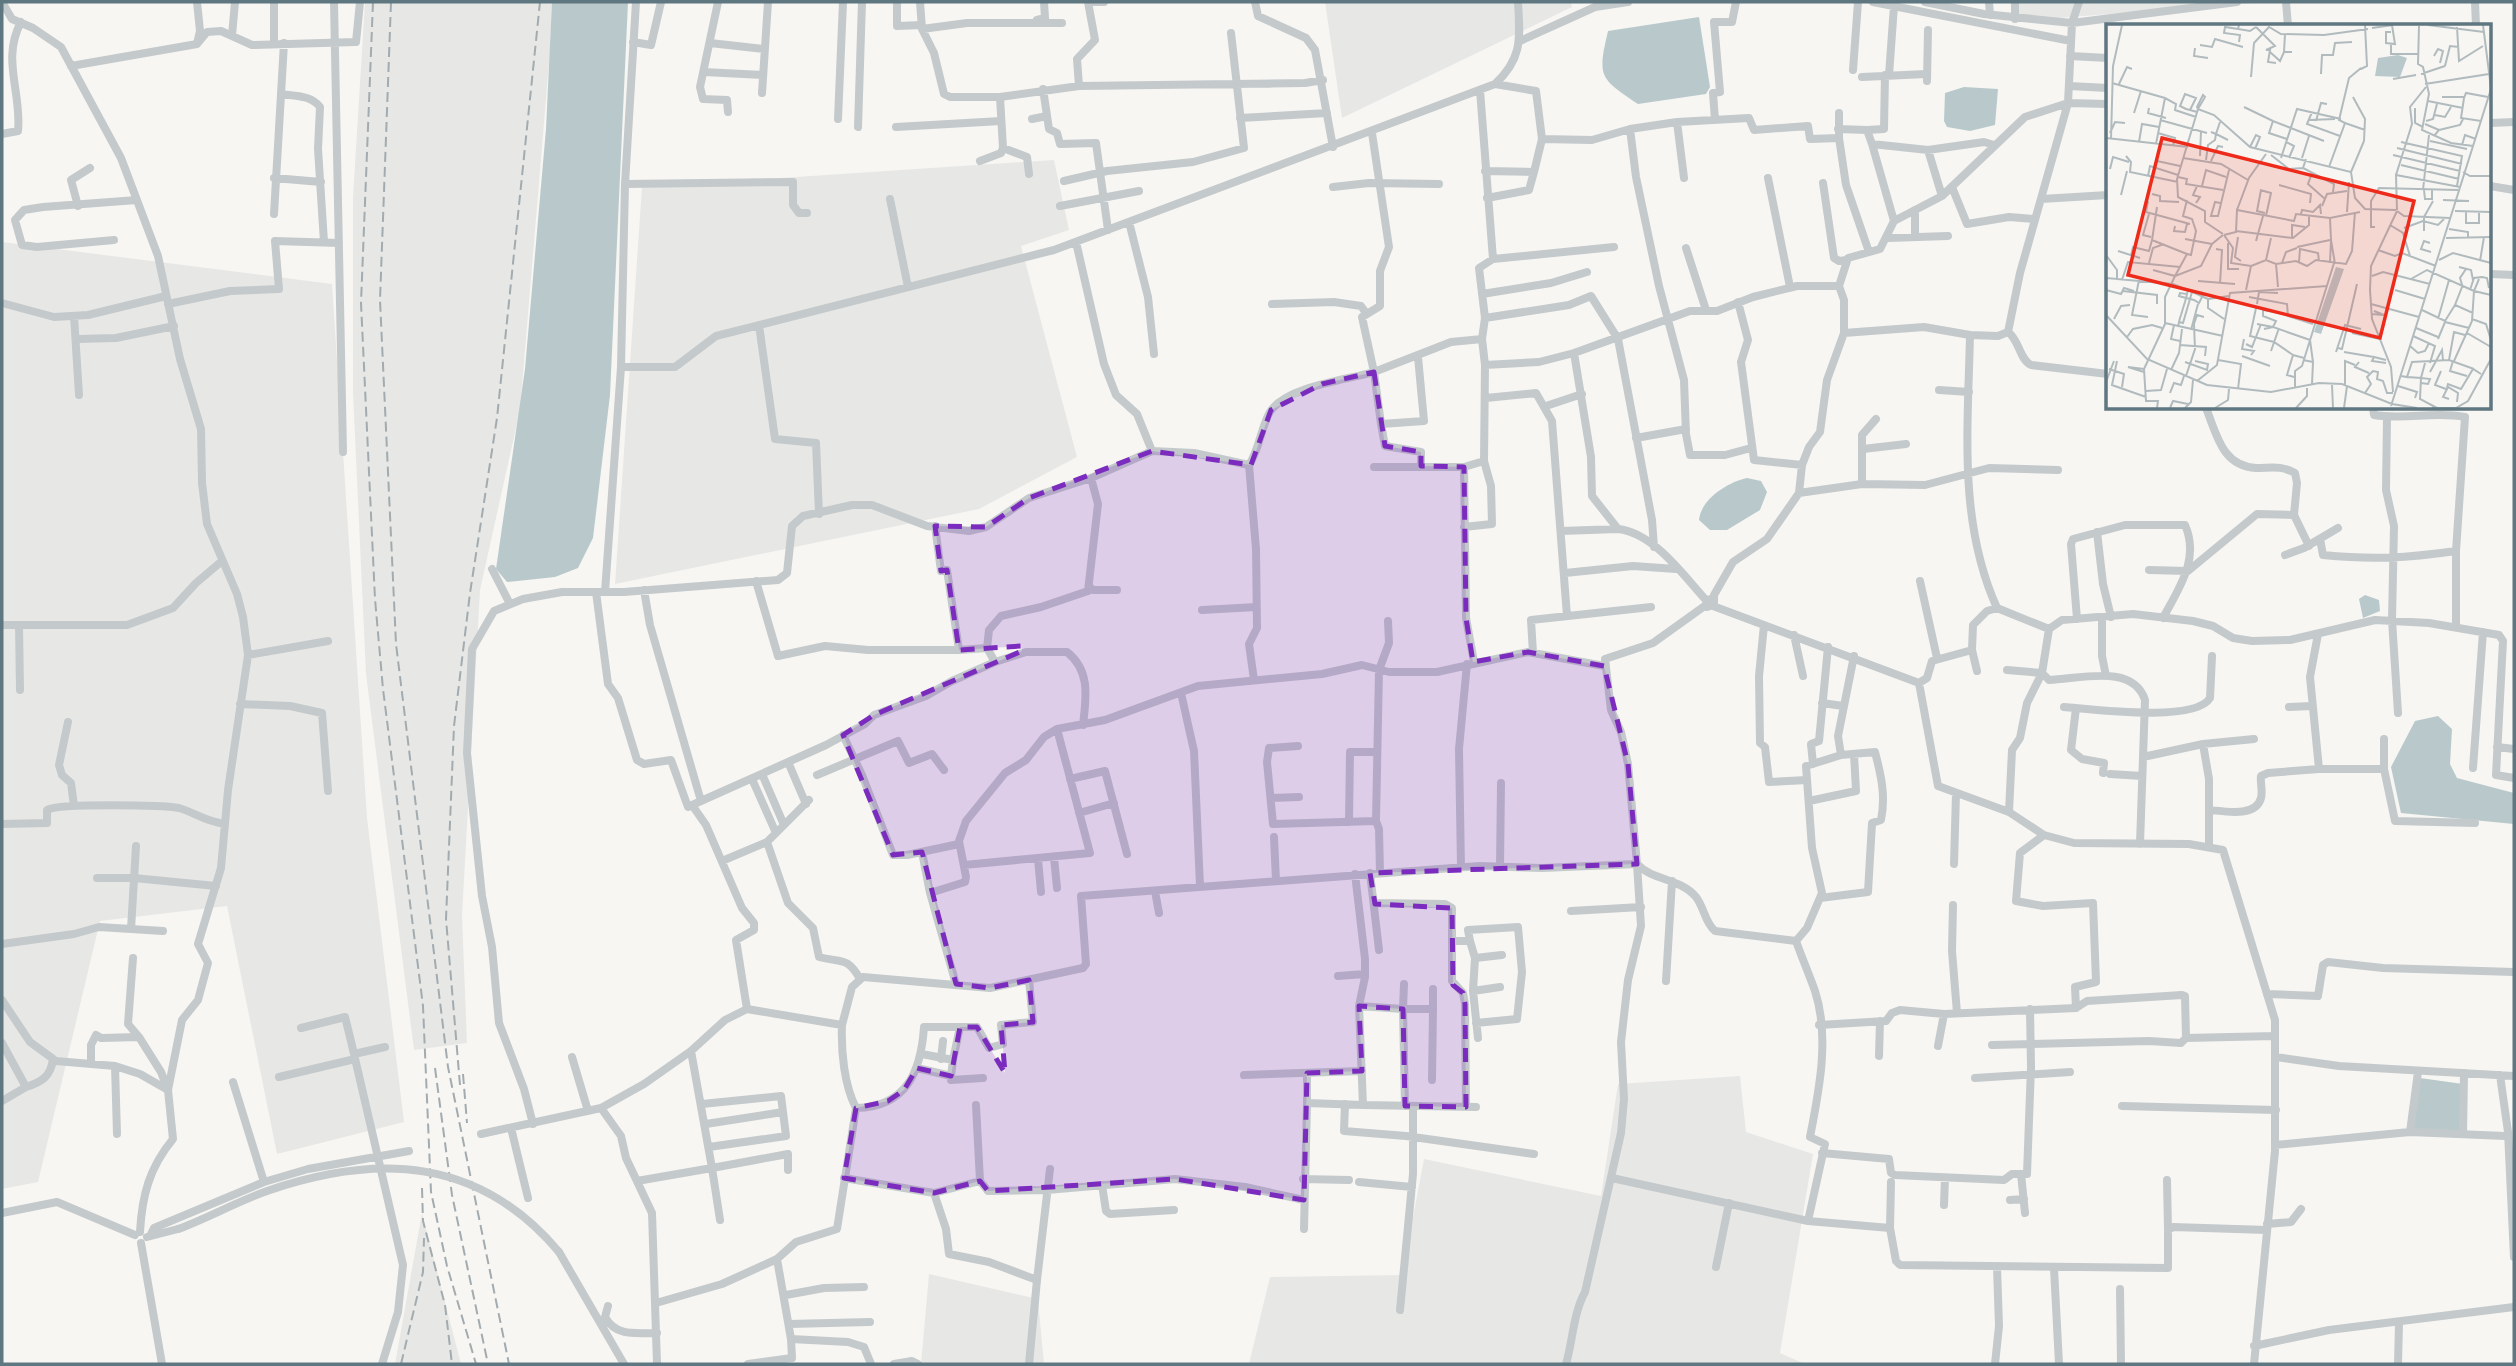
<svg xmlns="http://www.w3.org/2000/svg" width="2516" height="1366" viewBox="0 0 2516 1366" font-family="Arial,sans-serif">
<rect width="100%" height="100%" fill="#f7f6f3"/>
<path fill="#e7e8e6" d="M365,2H552L550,51L520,410L480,590L462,916L467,1043L414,1050L366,674L353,393V197Z
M1325,2H1571L1572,7L1342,118Z
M2013,2H2265L2020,21Z
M1054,160L1069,230L1021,246L1077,457L979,509L615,584L642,187Z
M2,242L332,284L367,818L404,1122L277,1154L227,906L100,921L38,1182L2,1189Z
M1740,1076L1746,1132L1813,1154L1780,1353L1805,1364H1249L1270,1277L1402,1275L1424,1159L1601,1196L1618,1084Z
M422,1213L461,1364H395Z
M929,1274L1038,1299L1044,1364H921Z"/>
<path fill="#b9c9cb" d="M552,2H628L610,395L593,538L578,568L555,577L507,582L496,569L525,369L546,129Z
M1699,17L1710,87L1706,94L1638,104C1600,78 1597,78 1608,31Z
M1964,87L1998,89L1995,125L1970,131L1947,127L1944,121L1945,93Z
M1747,478L1761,481L1767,492L1760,510L1727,530H1710L1699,520C1701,499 1728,482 1747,478Z
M2365,595L2379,600L2380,611L2363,618L2359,599Z
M2438,716L2452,729L2450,764L2457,778L2514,793V824L2401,813L2391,767L2415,721Z
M2420,1078L2463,1084L2461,1134L2413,1132Z"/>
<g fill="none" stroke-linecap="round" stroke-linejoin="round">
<path stroke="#c4c9cb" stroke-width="8" d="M2,2L12,19L33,28L61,47L121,158L158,256L180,359L201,429L202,483L207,524L237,594L243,617L248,655L228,790L221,868L198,944L208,963L198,1000L182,1020L168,1090L173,1139C149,1168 142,1196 140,1232
M334,2L343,452
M718,2L700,87L703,99L727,100L728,112
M897,2V26L922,25
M920,2L922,29L934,53L944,94L950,97H1000L1079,86L1305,83L1323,80
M1090,2H1104
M1255,2L1258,16L1306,38L1315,50L1333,147
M1873,2L2071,41
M1925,2L1984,14L2072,23L2237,2
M1989,2L1990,15
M2015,2V19
M2286,2L2288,26
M2475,2L2476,26
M1037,20L1045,18L1044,2
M922,29L967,23H1062
M232,36L235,2
M1520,41L1595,7L1628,2
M633,42L651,45L661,2
M274,43V2
M710,43L764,49
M197,44L207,32L221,31L252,45L356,42L360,2
M2070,56L2108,58
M71,66L197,44L200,31L197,2
M1853,70L1858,2
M704,72L763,75
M1889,75L1894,6
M1862,77L1926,74
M1927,81L1928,30
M1079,86L1077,59L1095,40L1088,2
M2069,86L2108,88
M1043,89L1049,129L1057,133L1060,144L1096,143L1108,230
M1480,90L1493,259
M762,93L768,2
M281,94C295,96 311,95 320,107L318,149L324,242
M2108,104L2068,103L2020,273L2008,332L1998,336L1970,335C1968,428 1958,522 1997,608L2049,629L2042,673L2049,680C2080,679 2133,663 2145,700L2140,844
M1240,118L1327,113
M838,119L843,2
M1032,119L1047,116
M1715,120L1713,93L1720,92L1714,22H1732L1736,2
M1677,122L1684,178
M2490,123L2514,122
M858,127L862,2
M896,127L1001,121
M1630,129L1636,177L1659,286L1684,380L1686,434L1690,455H1725L1751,448
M1838,129L1867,130
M2,134L18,131C22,93 1,59 21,22
M1839,138L1846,185L1869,252
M1542,139L1592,140L1630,129L1677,122L1749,118L1754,130L1808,126L1810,139L1839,138V113
M1872,144L1867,130L1884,129L1885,75
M1003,148L1027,157L1029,174
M1928,150L1942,196
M980,161L1001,153L1003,148L1000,97
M1485,171L1534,172L1542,139L1536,91L1495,84
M274,178L321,182
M1768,178L1790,287
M1064,181L1107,171L1193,162L1244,148L1231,33
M1823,183L1834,258L1839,261L1847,260
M625,184L793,182V205L799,213H807
M2490,186L2514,190
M1333,187L1369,183L1439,184
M1952,187L1967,224L2009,217L2035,219
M1487,198L1529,190L1534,172
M890,199L908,287
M2041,199L2108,195
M78,206L71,180L90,168
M1060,206L1139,191
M1915,210V237
M274,214L284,43
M1894,221L1872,144L1928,150L1984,142L1994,145
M1129,222L1148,297L1154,354
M1888,238L1948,236
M114,240L37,247L22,245L15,220L24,210L43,207L137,200
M1076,242L1104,364L1116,395L1137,414L1152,451
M1686,248L1706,310
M2490,274L2514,275
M1482,294L1551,283L1587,272
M1738,302L1748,340L1741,362L1754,460L1802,465
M2,303L54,317L88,315L166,296
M168,304L230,291L279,289L275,241L339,243
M1272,304L1334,302L1361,306L1366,313
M74,316L79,395
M1485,318L1569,305L1591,296L1618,339L1652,520L1654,547
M759,325L775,439L816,443L819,514
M2008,332C2020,341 2019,359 2031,365L2108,374
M1844,333L1924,327L1970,335
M78,339L116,338L174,326
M1482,339L1485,318L1479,268L1493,259L1614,247
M1574,353L1690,311H1717L1753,297L1797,286H1839
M1418,357L1424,421L1381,424L1374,372L1451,342L1482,339L1485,365L1539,362L1574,353L1591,457L1592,496L1618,529C1654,533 1683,575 1706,600
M621,367H675L716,336L1054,250L1495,84C1523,58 1520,38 1518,2
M1939,390L1969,392
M1486,398L1536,393L1552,421L1567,616
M1546,406L1582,394
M2206,408C2217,435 2222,466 2256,468C2272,468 2280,465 2295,473L2297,483L2294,515L2309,546
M2373,408L2374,415C2405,420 2435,411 2465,417L2456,551V627
M2387,417L2386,490L2394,526L2392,620L2398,713
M1381,424L1385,446L1421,452V466
M1636,438L1686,429
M1863,449L1906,444
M1249,465L1256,549L1257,628L1249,644L1254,680
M1374,467H1464L1484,461L1485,365
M1464,467L1466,618L1474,662
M1862,484V435L1876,419
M1799,493L1862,484L1925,485L1989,468L2058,470
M1464,527L1492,524L1491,486L1484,461
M1561,531L1618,529
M2097,532L2103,584L2111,617
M2320,539L2323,555C2373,560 2407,558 2456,551
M2285,555L2304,548L2338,528
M492,569L510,604
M2149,570L2188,571L2257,514L2294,515
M1565,573L1633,566L1676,569
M756,581L778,656L825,646L868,650H959L947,570L941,571L935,526
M1920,581L1937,658
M1090,587L1093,590H1117
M596,592L608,684L618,698L637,760L644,764L671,760L688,807L701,801L650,625L644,590
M605,592L621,367L625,184L636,2
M1712,599L1706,600L1707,607L1714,605V595L1733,562L1767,539L1799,493L1802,465L1809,447L1820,432L1827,380L1844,333V300L1839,286L1848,258L1880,249L1894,221L1942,196L2025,117L2068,103L2072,23L2079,2
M1713,606L1919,683L1938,786L2009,812L2044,835L2074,843L2189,844L2223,850L2275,1020V1151L2254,1364
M1202,610L1256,607
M2102,618V656L2106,676
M2077,619L2071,544L2073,539L2125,525H2185C2200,559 2179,588 2163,618
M2,625H127L173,608L196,583L222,561
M19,625L20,690
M1764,625L1759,676L1760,743L1765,747L1769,782L1807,780
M2049,629L2062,620L2133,614L2193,621L2213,626L2233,638L2252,641L2290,640L2375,620L2429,623L2499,635L2503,641L2496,775L2514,778
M2318,634L2310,677L2319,769
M1794,635L1803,676
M987,648L989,630L1001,616L1041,607L1088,591L1098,504L1091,478
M959,650L987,648L995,662L1026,652H1067C1091,671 1086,698 1083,725
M1972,650L1977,671
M1533,653L1531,620L1651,607
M248,655L328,641
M2007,670L2042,673L2027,703L2020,738L2012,750L2009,812
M1919,683L1927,678L1932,661L1972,650L1973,625L1987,611L1997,608
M1181,693L1194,751L1200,886
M1822,703L1843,706
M240,704L290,706L322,713L328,791
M2064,707C2091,709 2195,723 2210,698L2212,656
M2289,707L2311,706
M2076,708L2071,750L2082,759L2104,763L2103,773
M68,722L59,765L62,775L71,783L74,806
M843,735L862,775L893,855H907L959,844
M2384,739V769L2395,821L2475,823
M2203,744L2209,779V847
M1298,746L1269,748L1267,762L1273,824L1376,821
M2497,747L2514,749
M1841,755L1838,736L1854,656
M2143,757L2203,744L2254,739
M788,762L806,804
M1813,764L1811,744L1819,741L1828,647
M2473,768L2483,632
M762,774L784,825
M2110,774L2142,776
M817,775L898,741L909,763L932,754L944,770
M752,779L776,833
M1070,779L1105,771L1127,854
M1271,798L1299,797
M701,801L826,745L865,724L874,715L926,696L952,681L995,662
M1809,801L1856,791L1854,754
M692,805L706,825L742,908L754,923V930L736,940L747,1009
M2210,810C2223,811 2256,818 2261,798C2263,791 2260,783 2261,776L2268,773L2319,769H2384
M1079,813L1114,803
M1349,822L1350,752H1377
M2,824L47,823V810C58,803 163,805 179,808C196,813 203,821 225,824
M2044,835L2020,853L2016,901L2043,906L2093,903L2096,982L2075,987L2076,1008
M1274,837L1276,881
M767,842L788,903L813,928L819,957C841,963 847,956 860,979
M136,846L131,929L163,931
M922,852L930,893
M1054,857L1057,888
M1038,859L1041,892
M722,861L767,842L809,800
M1637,864C1653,881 1680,878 1696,897C1704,907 1705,923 1715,931L1796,941
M1954,864L1956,793
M964,865L1090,853L1057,729
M1461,867L1459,749L1467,664
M1500,867L1501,783
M1370,873L1379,950
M1380,873L1379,829L1376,821L1379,670L1389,643L1388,621
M1355,874L1365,959V977L1359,1006L1363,1105L1476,1107
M97,878H134L216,886
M1155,891L1159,913
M1374,903L1445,904L1452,908V981L1463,993L1465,1004L1466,1107
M1953,905L1952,951L1957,1013
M1571,911L1641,907
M1452,941H1470L1475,958L1473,991L1478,1038
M1470,941L1468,930L1518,927L1522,972L1517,1019L1476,1023
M1796,941L1807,928L1822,893L1812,848L1806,766L1841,755L1875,752C1881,775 1886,796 1881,820L1872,823L1868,892L1820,898
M1796,941C1802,958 1809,974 1815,991C1830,1037 1819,1091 1810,1137L1825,1144L1808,1221
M2,944L74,934L99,927L131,929
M133,958L128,1024L139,1037
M1475,958L1502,955
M1338,976L1365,974
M1666,981L1672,881
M956,984L930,893L965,882L966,877L959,841L966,821L1005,773L1026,760L1044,737L1057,729L1105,720L1198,686L1322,674L1362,665L1389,672H1437L1528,652L1604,666
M1404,984L1403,1009H1433L1432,1080
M1433,989V1009
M1473,991L1500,987
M2267,994L2318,996L2323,965L2328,962L2383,968L2514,972
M2,1000L30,1042L56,1061L115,1066L140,1074L168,1090
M1359,1006L1403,1009L1405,1106
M842,1025C841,1051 844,1085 856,1108C907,1107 921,1071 924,1027H977L989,1048L1003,1044L1001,1025L1033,1022L1029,980
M1819,1025L1886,1021L1892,1013L1900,1010L1944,1014L2076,1008L2087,1001L2182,995L2185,996L2186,1038L2275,1036
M301,1028L345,1017L350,1037L403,1265L398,1312L382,1364
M2,1043L26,1087C42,1082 51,1076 53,1059
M1992,1045L2149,1041L2181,1043L2186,1038
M1938,1046L1944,1014
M354,1054L385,1047
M922,1054L953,1060L960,1027
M1879,1056L1880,1021
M572,1057L588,1111
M2276,1057L2339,1066L2514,1076
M941,1059L943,1041
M91,1062V1045L96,1035L101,1038L139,1037L161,1072L168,1090
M115,1066L117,1134
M917,1068L951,1076L953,1060
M1244,1075L1362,1071
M2500,1075L2508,1132L2514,1257
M951,1076V1080L983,1078
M279,1077L355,1059
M1975,1078L2070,1072
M233,1082L264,1182
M2,1101L26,1087
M1307,1103V1073
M702,1104L781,1096L786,1136L709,1147
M1345,1104L1344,1131L1406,1136L1534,1154
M976,1105L980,1181L988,1191L1047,1190L1175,1179L1245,1187L1304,1200
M2122,1106L2276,1110
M601,1108L621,1136L626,1158L652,1213L657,1364
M533,1124L524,1089L499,1023L492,947L482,896L467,753L472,649L494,611L523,599L562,592H624L778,580L787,573L792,526L803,516L852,505H872L927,526L969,531L986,527L1029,498L1091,478L1152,451L1194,453L1249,465C1260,449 1262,421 1272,409C1291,386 1346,380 1374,372L1362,317L1380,306V271L1389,247L1372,133
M706,1124L783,1112
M511,1128L528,1198
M2410,1132L2418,1072
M481,1134L601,1108L644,1084L691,1051L725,1020L747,1009L842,1025L852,987L863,977L990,988L1083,968L1086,964L1081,896L1479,866L1542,868L1637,864L1628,764L1621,732L1611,710L1605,659L1653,643L1706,605
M2463,1134L2464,1073
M2275,1145L2410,1132L2505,1136
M1822,1153L1889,1159L1891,1173L1895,1175L2004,1180L2012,1174H2027L2031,1067L2030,1009
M2021,1174L2025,1213
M844,1178L934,1193L946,1229L949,1254L989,1262L1037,1280L1029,1364
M1612,1178L1808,1221L1890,1228L1896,1261L1900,1265L2168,1268V1230L2173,1227L2267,1230
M1303,1179L1349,1180
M2167,1180L2168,1230
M637,1181L712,1168L691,1051
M1359,1182L1412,1187
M1102,1185L1106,1211L1110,1214L1174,1210
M934,1193L980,1181
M2010,1200L2024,1199
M1944,1205L1945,1178
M2,1213L57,1202L135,1235
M720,1220L712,1168L788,1154V1170
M2267,1224L2291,1222L2301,1209
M1890,1228L1891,1182
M1304,1229L1307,1103L1363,1105
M150,1236L154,1228L264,1182L308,1169L409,1151
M147,1237L178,1229
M141,1243L162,1364
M559,1252L624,1364
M777,1259L791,1339L848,1342L864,1347L871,1364
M1716,1267L1729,1203
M2054,1268L2059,1364
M1037,1280L1050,1169
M2120,1289L2121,1364
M786,1295L824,1288L864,1287
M656,1303L722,1284L777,1259L796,1242L837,1229L856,1108
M608,1306L605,1317C616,1337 636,1333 657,1333
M1400,1310L1413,1174V1107
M789,1324L870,1322
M2254,1346L2329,1330L2514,1307
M748,1364L792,1358L791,1339
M894,1364L912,1361L918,1364
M1566,1364C1573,1340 1573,1314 1585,1292L1621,1133L1624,1099L1621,1042L1628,980L1641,926L1637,864
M1995,1364L1999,1326L1997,1267
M2398,1364L2399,1322"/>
<path stroke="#a2abaf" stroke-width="2" stroke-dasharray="10 5" stroke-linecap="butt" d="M373,2L361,303L375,599L383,689L423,1006L431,1192L447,1266L476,1364
M391,2L380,300L396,644L448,1067L509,1364
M435,1068L452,1195L488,1364
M463,1074L467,1123
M460,1085L446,919L454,726L470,593L497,418L540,2
M422,1188L423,1221L445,1305L452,1364
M401,1364L423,1272L424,1238"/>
<path stroke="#c4c9cb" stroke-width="8" d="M178,1229C208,1218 236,1202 267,1191C378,1153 479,1157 559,1252"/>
</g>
<path fill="#7b2cbf" fill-opacity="0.2" stroke="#7b2cbf" stroke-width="5" stroke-dasharray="14 9" stroke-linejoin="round" d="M1374,372L1385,446L1421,452V466L1464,467L1466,618L1473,662L1528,652L1604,666L1628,764L1637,864L1370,873L1375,904L1452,908L1453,985L1463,993L1465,1004L1466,1107L1405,1106L1403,1009L1359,1006L1362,1071L1307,1073L1304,1200L1175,1179L988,1191L980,1181L934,1193L844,1178L856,1108L888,1101L904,1090L917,1068L951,1076L960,1027H977L1005,1073L1001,1025L1033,1022L1029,980L990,988L956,984L922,852L893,855L843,735L874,715L1022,651L1021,646L959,650L947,570L941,571L935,526L986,527L1029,498L1152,451L1251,465L1271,410L1322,384Z"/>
<g transform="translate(2106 24)">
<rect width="385" height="385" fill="#f7f6f3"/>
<path d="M292,31L301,34L294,53L269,52L272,34ZM230,243L238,245L215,310L208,308Z" fill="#b9c9cb"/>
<path fill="none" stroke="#b1bbbe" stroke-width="2" d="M133,1L132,5L144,7L150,3M322,1L378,8M377,1L385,64M313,2L312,40L317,43L323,70L316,106L345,119L367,122M150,3L169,22L160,26H164L162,38L170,39M351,3L353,37L377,22M266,4L287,1M132,5L119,3L118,9L134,11L133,18M285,8H280V19L289,20L286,1M179,10L178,28H186M285,20V30H313M94,21L106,23L109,15L137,23M89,24L88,32L102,34M164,28L174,37L178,28M328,32L332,25L337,27L334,39M339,42L344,22L353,23M255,45L261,42L259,1M215,50L216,31H227L229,19L246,18M315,50L339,42M145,53L148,19L163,3L175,10L218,11L262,5M287,55L310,51M6,59L59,74L70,80L69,86L90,93M13,60L21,43L26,45M319,60L383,50M97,71L99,73L92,85L91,83ZM336,73H359M322,77L357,84M138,83L167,97M43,84L42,89L60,94M309,84V99L317,103M84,86L90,74L79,70L74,82L80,85L84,86L91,88M206,88L201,100L234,112M28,89L35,67M329,91L339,93L345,83M54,96L101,109M203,96L229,95M210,97L215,79L221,80M320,97L327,95L331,80M375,97L355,94L358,74L360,69L382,73M114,98L110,110L122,116M239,99L259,106M319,100L333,106L328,112M333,106L354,101L357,95M4,109L9,98L19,99M52,109L69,114L67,122M0,114L82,123M5,115L7,42L16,1M181,115L163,109L167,97L218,117M324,117L361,125M33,118L36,100L53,103M180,118L188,122L183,134M295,118L356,132L351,162M50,120L59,74M356,121L359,111L370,115M144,123L150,111L154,113L149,125M291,124L356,140M165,131L183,145L197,144M287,131L354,147M20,132L25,138L24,148L72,158M94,132L95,107M77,134L115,140L142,156M175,134L191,85L235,95M196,134L203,112M200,135L197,144L228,160L227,168M100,136L102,121L109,116L110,110L105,108M51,137L74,142M105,137L112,122L117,123M295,141L353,155M223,143L239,99L233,96L243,54L255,44M4,145L7,133L23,138M245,148L258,117L259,95L247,73M357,148L364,152H385M206,149L202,160L219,175M290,151L306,100L304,83L320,63M42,152L44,142L72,151M72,153L81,155L80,160L117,166M173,161L205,170L204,179M96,162L100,146L120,153M154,166L165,169L160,192M155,166L151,187L159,189M317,166L323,111M318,166L319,175H326V166M46,170L54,172V177L73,178M15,171L21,147M337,176L363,177M42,177L40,188L84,200M90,179L94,173L87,171L91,162M114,179L109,178L105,192H112L123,146M216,182L221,170L241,167M51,183L46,216L81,230M131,186L143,154L160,130M291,186L290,151L354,163M291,187L298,192L344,194M349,187L385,188M241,188L243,158M360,188V199H373V188M43,190L37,211L45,213M195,190L196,186L207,188L214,181L215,190M224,194L225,216M284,201L297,209L304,232M69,202L68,207L79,208L81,200M269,203H265V177L273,164L352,166M298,204L317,197L332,201L338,195M343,205L362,208V213M130,207L187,214L203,201V191M318,207V193L327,177M117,210L99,198V187L72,173L71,155L92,85L108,91L144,123L245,148L249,174L259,185L290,186M118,211L130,208L131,186L188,197L190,190L224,194L254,188M118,211L127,224L125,239L145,242M132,213L129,233L135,237M186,214V201L199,203M340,214L385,213M79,215L106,220M150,217L157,192M122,219V245H133M324,219L318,217L315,225L325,228M191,223L224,216M110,225L116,226L114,260M272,226L289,232L296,229L330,242M12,227L34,234M0,231L11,246V255L0,254M25,232L27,223L43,227L46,216M160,236L165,214M333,236L347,229L385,239M374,237L378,213M193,238L194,225L212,229L213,237M43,239L47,224L58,220M176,239L180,228L191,224M224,239L225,216L229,240M170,240L172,263M353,243L365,246L367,256M47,246L69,252L81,230L85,231L90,207L86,195L77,192L81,176M266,252L277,248L324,260M11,255L67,260L82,266L81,270M305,255L321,246L368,267L366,297L348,337M373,255L368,267L385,271M16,256L22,238L74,243M33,256L26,291L42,293M92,257L129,260M356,263L349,281L367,289M357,264L354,254L360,245M0,266L15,270L18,264L28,267M82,266L102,275V284L118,295M140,266L145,242L160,236L170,240L190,237L201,242L210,236L240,240L246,227L249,188M289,266L319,275M364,266L368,254L376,253L381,254L383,264M17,267L51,271V280M143,273L181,280L182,292L207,300M102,275L123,272M151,280L153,268L172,269M265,280L313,293M150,284L144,312L168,318L187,331M316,286L339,297L349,281M169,288L157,286V292L170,297L167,303L204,316M265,290L278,291L268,287M0,291L41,335L101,361L165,368L213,359L236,360L286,380L311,384M8,295L15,282L24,281M332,295L343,256M366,295L380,300L385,316M73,298L77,299L86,268M59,299L117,312M151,300L167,303L158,305M68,301L65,315L74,317M72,303L73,298L74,294L75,291L78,281L79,278L81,270L74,269L73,272L80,274L88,276L93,279L97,271M310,304L332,313M85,306L92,280M246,309L274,315M361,309L385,323M307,312L329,322L324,339M21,313L27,305L46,301L56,304M138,315L136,325L148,327L145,331M332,315L339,298L363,304M140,320L146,323L155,300M74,321L100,323L99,332M304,322L312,329L319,327L323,319M232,324L236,325L251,260M165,327L173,304M230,328L239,301L255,305M238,328L268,333M136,332L164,342M112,336L135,340L132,365M197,336L207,338L204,316M280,336L268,333L266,337L280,339M343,336L348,308L359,311M11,337L6,361L40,373M347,337L344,347L361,352M79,338L101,346L102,340L89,337M253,338L249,343L263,349M3,345L18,350L16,363M65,346L73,329L76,305M335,347L329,361L340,365M38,348L22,343L38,345M324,348L336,326L337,336M80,352L89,325L88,300L91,291L98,293M295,352L301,353L306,338L343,336L368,345M188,353L181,351L187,331L198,334M301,353L315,354L314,375L331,384M91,357L111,341L124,269L221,262M0,358L8,337M315,359L322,360L324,355L315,354L319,339M206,360L207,338M226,361L227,384M239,361V337L249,341M292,362L311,368L309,374M189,364V347L196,342L228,239M341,364L342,360L355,365L367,345L375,350M40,367L55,366L61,345M287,368L285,343L266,295L264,266L265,242L291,187M64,369L68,359L75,361L78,352M259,369L265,360L261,353L267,347L272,348L271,355L277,357L281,369H287M343,375L337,373L342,363L352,369L351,378M285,382L385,65M51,384L52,377H40L38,345L59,300V273L69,252L95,242L106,220L117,211M64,384L67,377L82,380M79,384L85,378L87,356M109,384L122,376L123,365M190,384L201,372V364M238,384L241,362M326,384H350M350,384L362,377L385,335"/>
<path fill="#ee2b1b" fill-opacity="0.15" stroke="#ee2b1b" stroke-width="3.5" d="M56,114L308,177L274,314L22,251Z"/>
<rect width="385" height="385" fill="none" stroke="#5f7780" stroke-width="3.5"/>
</g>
<rect width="2516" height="1366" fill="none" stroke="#5f7780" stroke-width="7"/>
</svg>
